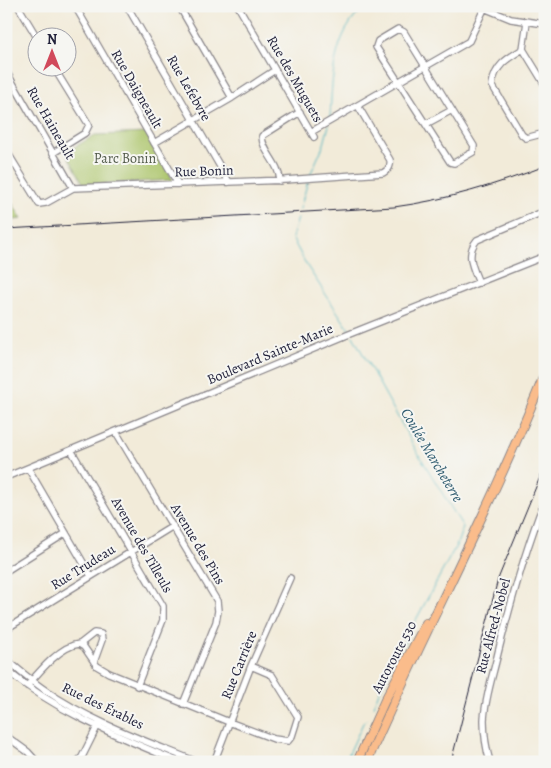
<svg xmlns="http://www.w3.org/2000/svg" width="551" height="768" viewBox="0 0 551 768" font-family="Alegreya,serif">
<rect width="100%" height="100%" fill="#f6f6f2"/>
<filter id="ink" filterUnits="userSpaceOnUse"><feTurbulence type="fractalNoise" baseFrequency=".02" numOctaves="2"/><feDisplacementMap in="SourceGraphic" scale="10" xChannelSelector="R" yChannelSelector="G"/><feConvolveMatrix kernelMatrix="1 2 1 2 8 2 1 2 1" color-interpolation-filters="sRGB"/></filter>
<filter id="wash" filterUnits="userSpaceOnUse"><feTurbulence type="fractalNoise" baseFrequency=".0096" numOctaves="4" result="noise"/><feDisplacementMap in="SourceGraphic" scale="20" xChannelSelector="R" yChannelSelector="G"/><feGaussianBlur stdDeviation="1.12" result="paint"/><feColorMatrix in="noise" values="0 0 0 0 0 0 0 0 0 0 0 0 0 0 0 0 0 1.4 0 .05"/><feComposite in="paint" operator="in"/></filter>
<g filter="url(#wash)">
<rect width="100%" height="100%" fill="#f2ebd9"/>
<path fill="#acc56a" stroke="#677452" d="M147,133L173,180L84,185L66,152L95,135Z
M6,193L22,219L6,221Z"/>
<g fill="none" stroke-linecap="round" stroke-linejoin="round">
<path stroke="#44b2bf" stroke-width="1" d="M330,119C332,81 332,30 367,6
M310,175L324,144L329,125
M300,209L308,181
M298,218L292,238L307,266L350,331
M353,336L416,450L463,527L457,544L398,653L378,694L374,706
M345,762L364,721L367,720"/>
</g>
</g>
<g filter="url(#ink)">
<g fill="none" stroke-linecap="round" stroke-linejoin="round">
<defs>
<path id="minor" d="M18,6L38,39
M75,6L178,184
M127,6L229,182
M179,6L232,98
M238,6L314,137
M479,6L511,19L545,24
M398,29L404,32L474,146L473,152L454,163L450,162L376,47L378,41Z
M523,49C508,58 495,65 492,85L522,135L526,138L545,133
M523,49L545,85
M523,49L527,22
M6,71L73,188
M426,124L452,110
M311,132L466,43L469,41L484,9
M154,143L232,98L275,70
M6,150L39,204L46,203L73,188L285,180L383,173C389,169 391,167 390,160L358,106
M53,153L85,133L89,125L54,68
M280,181C279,162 262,152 262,136L300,112
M479,283C473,268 465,254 477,240L545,211
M116,432L217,601L218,611L216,622L183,704
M71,450L163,606V620L137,686
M28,468L91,576
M6,477L347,335L545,256
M6,571L66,533
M6,629L173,526
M80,644L94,633L101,634L102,640L94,662
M6,659C19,670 32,681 45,690C91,722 146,741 197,762
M6,670C59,713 117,736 179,762
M27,686C39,672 60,646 79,644L84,647L97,666L109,673L229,722L274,739L288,741L292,736L298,717L272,675L251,666
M6,736L28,752L37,762
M77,762L82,757L98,725
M214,762L251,666L290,578
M490,762C486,748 484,735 484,720C485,698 493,675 498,653C511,601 525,550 545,500"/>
<path id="highway" d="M357,762L385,700L426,623
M367,762C424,631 492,506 545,373"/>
</defs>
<use href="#minor" stroke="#8a868a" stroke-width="8"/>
<use href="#highway" stroke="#8a868a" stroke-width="10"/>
<use href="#minor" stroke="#fff" stroke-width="5.5"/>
<use href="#highway" stroke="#fabc8b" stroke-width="8"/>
<path stroke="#22223b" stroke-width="1" d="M6,229L394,207C446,200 496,185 545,166
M451,762L498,579L545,465"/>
</g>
</g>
<g text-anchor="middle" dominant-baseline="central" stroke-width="4" stroke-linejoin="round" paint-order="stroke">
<g font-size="14" fill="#22223b" stroke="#f6f6f2">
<text transform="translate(295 79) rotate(60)">Rue des Muguets</text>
<text transform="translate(189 88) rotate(60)">Rue Lefebvre</text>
<text transform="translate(137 89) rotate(60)">Rue Daigneault</text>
<text transform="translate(51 123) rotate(60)">Rue Haineault</text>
<text transform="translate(204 171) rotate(-2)">Rue Bonin</text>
<text transform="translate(270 354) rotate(-23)">Boulevard Sainte-Marie</text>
<text transform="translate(198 544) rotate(59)">Avenue des Pins</text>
<text transform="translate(142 545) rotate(60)">Avenue des Tilleuls</text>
<text transform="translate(83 567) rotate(-32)">Rue Trudeau</text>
<text transform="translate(493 626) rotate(-75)">Rue Alfred-Nobel</text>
<text transform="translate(394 657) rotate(-62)">Autoroute 530</text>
<text transform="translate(239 665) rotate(-68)">Rue Carrière</text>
<text transform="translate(103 706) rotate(26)">Rue des Érables</text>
</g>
<g font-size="14" fill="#525b4b" stroke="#f6f6f2">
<text x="125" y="158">Parc Bonin</text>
</g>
<g font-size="15" font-style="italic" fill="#305c70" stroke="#f6f6f2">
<text transform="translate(432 455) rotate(59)">Coulée Marcheterre</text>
</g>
</g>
<rect width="551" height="768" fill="none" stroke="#f6f6f2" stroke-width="25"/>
<g transform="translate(52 52)"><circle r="24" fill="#f6f6f2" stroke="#a1a1a9"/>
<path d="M0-4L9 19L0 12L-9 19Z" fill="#d1495b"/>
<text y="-8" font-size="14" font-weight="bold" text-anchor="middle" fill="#22223b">N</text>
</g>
</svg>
